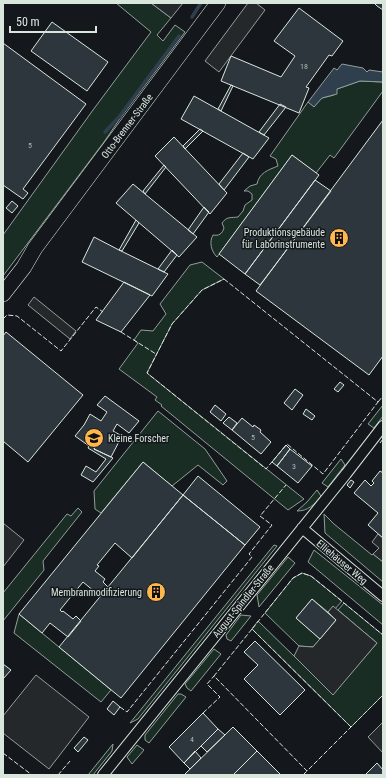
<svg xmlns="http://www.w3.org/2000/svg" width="386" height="778" viewBox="0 0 386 778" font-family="'Roboto Condensed',sans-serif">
<rect width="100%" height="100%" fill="#14181c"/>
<path fill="#1a2d24" stroke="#939e99" d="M116,3H151L171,18L157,35L163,41L175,25L185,32L119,120L104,142L3,276V235L93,110L151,32Z
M360,81L383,82V91L334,158L330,155L316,173L292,155L217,257C211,251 209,242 213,235C219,236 222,234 224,228L222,223C227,216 231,218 238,217L243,211L245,205L252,200V194L248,191H244L250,186L257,184C259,173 268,170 278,166L276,159L270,156L308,102L314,106L322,98L334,95L337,89Z
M202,262L224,279L202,290L172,324L147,373L304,499L288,510L161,406L162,405L155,400L157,397L119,369L138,343L134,340L141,330L153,331L166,314L160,304L190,265Z
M383,405V416L374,428L368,424Z
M158,411L205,449L227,481L223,485L198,465L172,486L143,462L101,513L95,509L94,491Z
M341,459L345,465L328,487L322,483Z
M317,490L321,496C314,505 308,511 297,511L307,502Z
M78,508L82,512L43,561L44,570L3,621V593L67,514L71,516Z
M324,514L334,524L372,555L373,554L383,562V582L325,533Z
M274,545L277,546L138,719L130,723Z
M314,550L383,605V625L308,562Z
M288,557L295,563L259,607L257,595Z
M302,573L311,576L342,601L335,609L333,607L328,612L312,599L296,618L320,639L313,647L299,646L265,613L293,578Z
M344,603L383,635V695L351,727L252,629L258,621L333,694L377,643L338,610Z
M19,614L111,690L101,702L14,633Z
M241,615L251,616L231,641L227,639L226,635Z
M214,649L221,654L191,691L187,688L185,684Z
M178,694H181L186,697L149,743L145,740V735Z
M113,744L112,751L93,775H88Z
M137,745L144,750L132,764L127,757Z"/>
<path fill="#24282b" stroke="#939e99" d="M151,3H183L171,18Z
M248,3H256L265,10L219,72L205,61Z
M34,297L76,331L70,339L28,305Z
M3,523L24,540L3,567Z
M378,534L383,538V562L373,554L379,548L372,542Z
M333,606L377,643L333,695L294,656L299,646L313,647L336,620L328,612Z
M36,675L89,717L49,769L3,733V716Z
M383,722V753L368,737Z"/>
<path fill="#2f3f4d" stroke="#939e99" d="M342,64L363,68L367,72L369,70L383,72V82L360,81L337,89V94L322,98L314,107L308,102L334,68L337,70Z"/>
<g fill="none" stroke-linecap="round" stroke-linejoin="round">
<path stroke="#2f3f4d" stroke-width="3.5" d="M192,17L201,3
M105,132L119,117L179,36"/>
</g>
<path fill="#2c363c" stroke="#d8e6dc" d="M374,3H383V10L377,6Z
M299,8L343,41L332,56L329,55L306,87L309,88L299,113L221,81L231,56L281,77L295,56L274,41Z
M52,22L108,62L87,91L31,51Z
M3,43L86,104L23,189L28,193L23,199L3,185Z
M231,85L233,86L221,111L218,109Z
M194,96L269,138L253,159L181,119Z
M280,104L286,107L264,135L259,132Z
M383,120V356L369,375L256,291Z
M200,129L203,131L185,149L183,146Z
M174,137L227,193L210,214L155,156Z
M243,153L249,157L224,190L219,184Z
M292,155L319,175L245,274L219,254Z
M164,165L166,167L145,194L143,191Z
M315,180L331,191L260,285L245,274Z
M133,184L197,237L179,257L116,203Z
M12,201L18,206L12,213L6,208Z
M204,207L209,212L193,234L188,230Z
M136,220L139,223L122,251L119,250Z
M94,237L119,250L168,274L152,296L82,262Z
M172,250L177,255L164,272L158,269Z
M124,282L150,295L121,332L96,320Z
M6,332L83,395L28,462L3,441V336Z
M340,382L344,385L338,392L334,389Z
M295,389L303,395L292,410L284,403Z
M105,396L139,421L129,433L117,424L113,431L122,436L111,457L94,449L96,445L91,442L89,446L75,436L84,425L90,414L101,421L107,412L97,405Z
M215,405L226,414L221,421L210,412Z
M306,409L315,416L312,420L303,414Z
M229,417L237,423L232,430L223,423Z
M242,418L253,427L254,425L261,430L260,432L271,442L261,454L232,430Z
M91,442L96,445L94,449L113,458L93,482L81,475L86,466L96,472L106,459L88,448Z
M286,445L290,449L277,466L272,462Z
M290,449L312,466L298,483L277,466Z
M143,462L183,495L132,558L115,543L97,565L99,566L95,571L105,579L103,582L108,587L101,597L83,582L60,610L62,612L63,611L73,619L76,616L81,621L68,637L50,623L42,633L19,614Z
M380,471L383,473V538L368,525L378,513L354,493L365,480L371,486L374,483L372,481Z
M198,476L260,527L245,545L183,495Z
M351,480L354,482L350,488L347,485Z
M183,495L245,545L121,698L59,647Z
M312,599L336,620L320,639L296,618Z
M255,641L305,690L280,715L244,679L258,665L244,652Z
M3,664L11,670L3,679Z
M113,701L120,707L114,715L107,709Z
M203,713L218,729L184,763L169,747Z
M233,727L257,751L233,775H184Z
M218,729L225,735L207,752L201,746Z
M84,737L88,740L78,752L74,748Z
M195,751L201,758L190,769L184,763Z
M257,751L281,775H233Z
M377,763L383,770V775H365Z"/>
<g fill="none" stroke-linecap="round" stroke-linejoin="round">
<defs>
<path id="street" d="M302,528L383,596
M103,775L346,474L383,426"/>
<path id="secondary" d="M3,294L24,267L35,248L218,3"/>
</defs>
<use href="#street" stroke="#d8e6dc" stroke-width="12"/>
<use href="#secondary" stroke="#d8e6dc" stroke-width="16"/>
<use href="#street" stroke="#14181c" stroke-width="10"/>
<use href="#secondary" stroke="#14181c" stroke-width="15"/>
<path stroke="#d8e6dc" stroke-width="1" stroke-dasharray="5 2" stroke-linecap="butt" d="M224,279L378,402L323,474L287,444L266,469L147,373L172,324L202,290Z
M3,319L7,315L17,316L61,351L96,307L103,312
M121,332L156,354
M378,402L383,396
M380,443L383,439
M252,629L214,676L307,771L383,695
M120,707L127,712L252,557L249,554L272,525L260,516L286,485
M203,713L220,697L207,684L214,676
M351,727L252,629L293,578L302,573L311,576L383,635
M3,753L32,775
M58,775L70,761
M303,775L307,771"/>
</g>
<defs>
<symbol id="building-disc" viewBox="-11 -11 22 22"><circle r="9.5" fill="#ffb74d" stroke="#14181c"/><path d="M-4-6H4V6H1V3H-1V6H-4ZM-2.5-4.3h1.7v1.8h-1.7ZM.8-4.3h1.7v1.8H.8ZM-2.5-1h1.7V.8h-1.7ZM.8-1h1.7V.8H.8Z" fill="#111"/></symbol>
<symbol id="school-disc" viewBox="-11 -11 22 22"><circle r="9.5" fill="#ffb74d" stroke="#14181c"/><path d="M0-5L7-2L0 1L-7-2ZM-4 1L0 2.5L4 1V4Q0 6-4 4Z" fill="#111"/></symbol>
</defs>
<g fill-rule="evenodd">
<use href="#building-disc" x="328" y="227" width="22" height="22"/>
<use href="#school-disc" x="83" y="427" width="22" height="22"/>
<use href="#building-disc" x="145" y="581" width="22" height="22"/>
</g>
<g text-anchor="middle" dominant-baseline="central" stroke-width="3" stroke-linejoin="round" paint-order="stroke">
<g font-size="8" fill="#adbab4">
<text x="304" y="66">18</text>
<text x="30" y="145">5</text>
<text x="253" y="437">5</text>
<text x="294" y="466">3</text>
<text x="192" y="739">4</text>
</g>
<g font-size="10" fill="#d8e6dc" stroke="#14181c">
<text transform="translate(127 126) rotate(-53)">Otto-Brenner-Straße</text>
<text transform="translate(342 562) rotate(40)">Elliehäuser Weg</text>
<text transform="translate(243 601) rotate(-51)">August-Spindler-Straße</text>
</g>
<g font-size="10" fill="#d8e6dc" stroke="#14181c" text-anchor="end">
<text x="325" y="232">Produktionsgebäude<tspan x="325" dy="12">für Laborinstrumente</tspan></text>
<text x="108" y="438" text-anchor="start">Kleine Forscher</text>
<text x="142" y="592">Membranmodifizierung</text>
</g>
</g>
<rect width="386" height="778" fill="none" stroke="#d8e6dc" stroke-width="8"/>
<path d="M10 26v6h86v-6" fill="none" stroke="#d8e6dc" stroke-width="2"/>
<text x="16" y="26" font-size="12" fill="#d8e6dc" stroke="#14181c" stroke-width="3" paint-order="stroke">50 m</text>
</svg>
